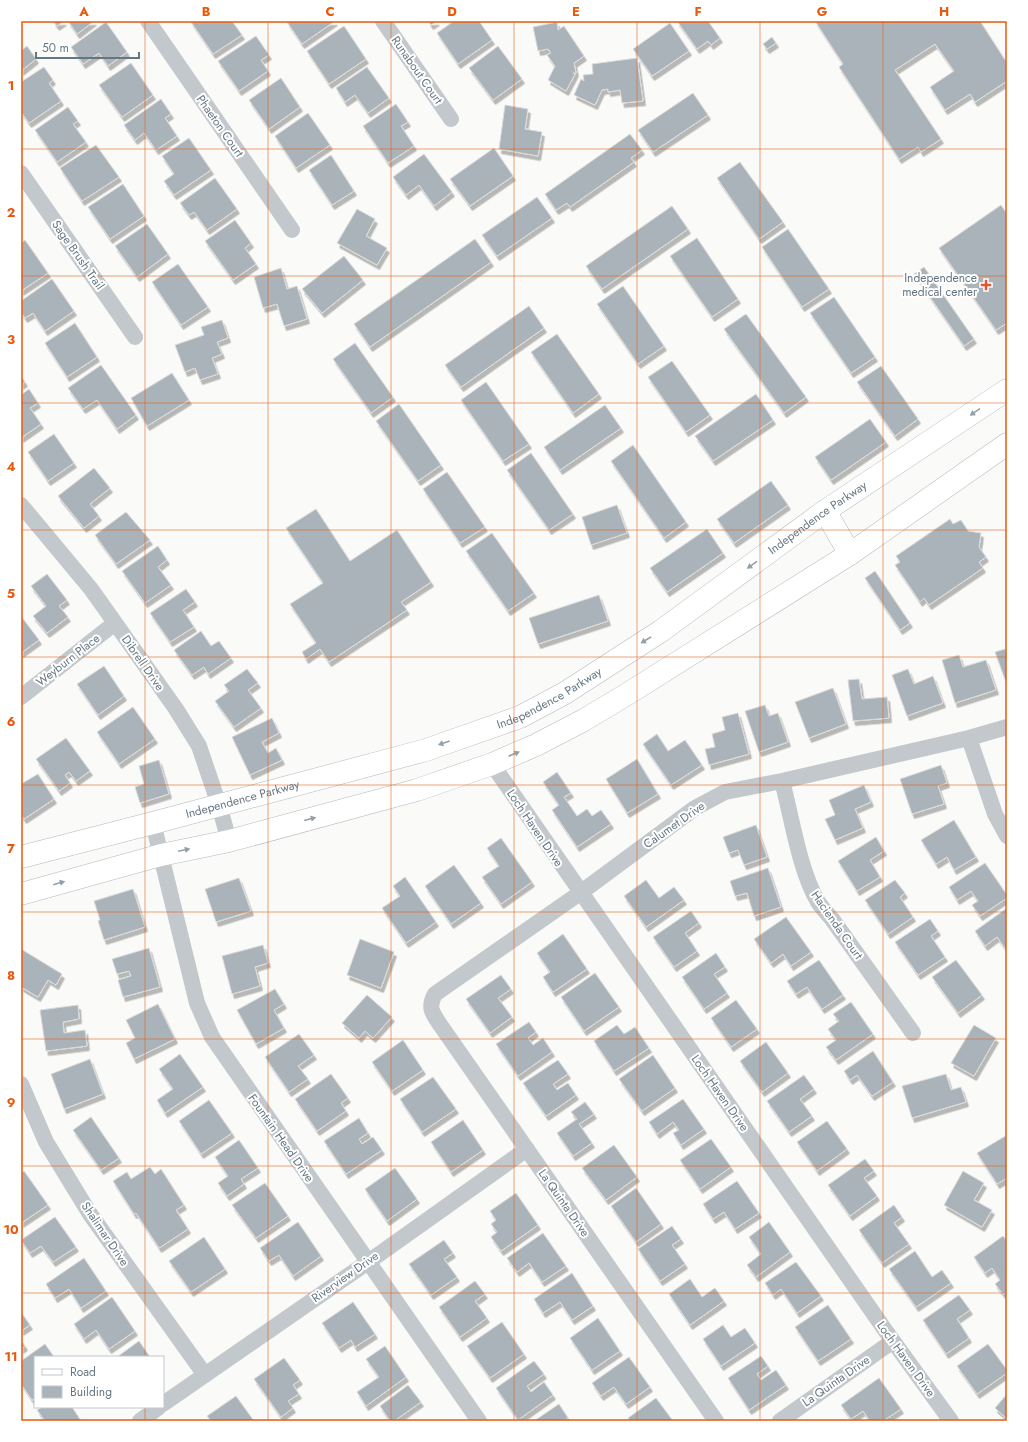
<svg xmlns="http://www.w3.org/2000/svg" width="1028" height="1442" viewBox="0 0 1028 1442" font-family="Jost,sans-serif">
<defs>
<filter id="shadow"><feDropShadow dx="2.5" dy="4.5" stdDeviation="0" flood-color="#0004"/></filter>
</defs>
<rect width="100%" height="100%" fill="#fafaf8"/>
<path fill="#aab3b9" stroke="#dcdcda" filter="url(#shadow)" d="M53,21H64L57,26Z
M68,21H94L77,34Z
M191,21H232L242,35L213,54L191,22Z
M288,21H335L302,44L287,22Z
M428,21H437L431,25Z
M454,21H479L492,40L458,64L437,33Z
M677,21H708L720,38L711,45L708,41L697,49Z
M815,21H980L1007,63V81L975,102L970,94L945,110L930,87L954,71L935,44L895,70L941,139L921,152L918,147L899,159L839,67L843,64Z
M106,22L127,52L108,66L99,53L83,64L71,47Z
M557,22L558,30L564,26L584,56L574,63L576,73H573L575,74L566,91L548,80L555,66L547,55L551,53L548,49L538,51L533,27Z
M670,23L689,51L652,76L633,49Z
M344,26L366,59L329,84L307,51Z
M256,36L269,55L261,60L268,71L239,91L218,61Z
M772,37L776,43L767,49L763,44Z
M27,46L36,59L21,71V48L22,50Z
M498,46L522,79L493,100L469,68Z
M637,58L643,101L622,103L620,90L608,92V89L602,90L595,105L574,95L581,79L584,81L583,75L593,74L592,64Z
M131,63L153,95L122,117L99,85Z
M44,67L53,80L49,83L61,101L29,123L21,112V82Z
M367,67L389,98L368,113L355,95L345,102L336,88Z
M281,78L300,107L269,129L249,100Z
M693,93L708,115L653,152L638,130Z
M161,99L171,114L165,118L177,136L156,150L144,133L135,140L124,125Z
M396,104L408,122L401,126L414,146L388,163L363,126Z
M505,105L528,109L525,129L542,132L538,156L499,149Z
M68,107L78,121L73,124L86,142L57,162L35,130Z
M308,113L330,145L296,168L275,136Z
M630,134L642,150L631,158L634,162L570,207L567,203L556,210L545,194Z
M189,138L211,170L174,195L164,181L174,174L162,156Z
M96,145L119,177L82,201L60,168Z
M494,148L513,176L470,206L450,179Z
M424,154L452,192L434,206L419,185L406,195L393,177Z
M331,155L354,191L332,205L309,170Z
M740,162L783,222L759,239L717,178Z
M215,178L237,209L207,230L194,212L189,215L180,203Z
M123,184L144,216L110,239L88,207Z
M537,197L552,218L497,256L482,235Z
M1001,205L1007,214V323L996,330L939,248Z
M672,206L688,229L602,289L586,266Z
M357,209L375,219L366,236L387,248L377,265L337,243Z
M235,220L251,243L245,248L256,264L233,280L205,241Z
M147,224L168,254L137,277L115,246Z
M788,229L829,289L802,307L762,247Z
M697,238L738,299L712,317L670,256Z
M475,239L491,262L370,347L354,324Z
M25,240L48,273L21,291V243Z
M344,256L363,280L322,313L302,289Z
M178,264L208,307L181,325L152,282Z
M924,267L974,339L964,346L914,274Z
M281,268L287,289L297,286L307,319L284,326L277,304L263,308L254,277Z
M52,279L74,311L45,331L33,313L25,318L21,312V301Z
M623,286L664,346L638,364L597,304Z
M834,297L875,357L851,373L810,313Z
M529,306L544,328L461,387L445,365Z
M746,314L806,397L784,413L724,329Z
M222,320L228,338L217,342L222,354L212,358L218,374L200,380L195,368L185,372L175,345L204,335L201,327Z
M75,323L97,357L67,377L45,343Z
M557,334L599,394L573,413L531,352Z
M355,343L393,397L371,413L333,359Z
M672,361L710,415L686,432L648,377Z
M101,365L136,415L117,429L97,400L83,409L68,388Z
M881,366L918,419L895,436L857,382Z
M172,373L189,400L147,426L131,398Z
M21,376L25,382L21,385Z
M486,382L529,444L503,461L461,400Z
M29,389L38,403L30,408L41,424L21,438V395Z
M756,394L773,420L713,461L695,436Z
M399,404L441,465L418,481L376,421Z
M605,405L621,428L560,470L544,447Z
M870,419L886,442L831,480L815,457Z
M54,434L74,463L48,481L28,452Z
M633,445L686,522L664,538L611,461Z
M531,453L573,514L549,530L507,470Z
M94,468L110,488L90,504L99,516L84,528L58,496Z
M447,472L485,527L460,543L423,489Z
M771,481L788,505L734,543L717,519Z
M617,505L627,533L591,545L582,517Z
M316,509L350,561L397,530L431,582L401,602L407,610L329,662L320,649L306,659L302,652L316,643L290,604L323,583L286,528Z
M126,512L150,540L116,564L95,535Z
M950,519L953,524L961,520L968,531L981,533L979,547L986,557L979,562L983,568L929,605L924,598L920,602L895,565L900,562L896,556Z
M707,529L723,553L667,592L650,568Z
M492,533L534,593L508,611L466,551Z
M158,546L167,560L158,567L171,585L145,603L122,571Z
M875,571L910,623L900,630L865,578Z
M47,574L67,600L59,606L68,617L47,633L33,616L46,606L31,586Z
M186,589L195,602L183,610L194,627L170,642L150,613Z
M599,595L608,621L538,644L529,618Z
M21,616L39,640L21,653Z
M201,631L211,646L219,641L231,658L208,674L204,667L192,675L174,650Z
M1005,649L1007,654V685L995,652Z
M959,655L963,667L986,660L996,690L955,703L942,660Z
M104,666L124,696L98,715L77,684Z
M247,669L258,683L248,690L261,708L234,727L215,701L229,691L224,685Z
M908,669L914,684L933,676L943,703L907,716L892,675Z
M859,679L862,699L887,697L889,718L853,721L848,680Z
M833,688L846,724L809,738L795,702Z
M765,705L769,716L778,713L788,742L759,752L745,711Z
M133,707L155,739L119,764L97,732Z
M738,713L749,754L709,765L705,749L715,747L712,734L725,730L722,717Z
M272,718L279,733L262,742L268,753L276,748L282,760L250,775L232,737Z
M657,734L668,751L685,740L702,765L671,785L643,744Z
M66,738L90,771L76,781L69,772L65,775L70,783L59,791L36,759Z
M637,759L658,794L627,813L606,779Z
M159,760L169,794L140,803L135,787L144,784L139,766Z
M941,765L947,783L938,786L944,804L912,814L900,779Z
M557,772L571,793L564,797L577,816L587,809L592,816L601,810L611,824L577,847L552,810L559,805L543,782Z
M38,774L54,799L24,819L21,815V784Z
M864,785L871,802L855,809L863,828L835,840L825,819L835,815L829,800Z
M954,820L976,857L954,870L947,857L936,864L921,840Z
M756,825L767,857L744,865L738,850L729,853L723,837Z
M876,837L884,851L870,860L880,877L857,891L838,861Z
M501,838L532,882L501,904L482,877L499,866L487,848Z
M985,863L1007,895V898L980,916L972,905L978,901L971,891L957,900L949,887Z
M454,865L481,903L451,924L425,886Z
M768,868L781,907L754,916L747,893L735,896L730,881Z
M405,877L436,922L406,943L382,908L400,896L393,886Z
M239,878L251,911L216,922L205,889Z
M646,880L659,898L674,887L684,900L646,927L624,896Z
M895,880L905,893L900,897L913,917L888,934L865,900Z
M133,889L145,927L104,940L98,921L100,920L94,901Z
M1007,908V951L997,937L985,946L975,931Z
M691,911L699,923L685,933L697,951L674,967L653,937Z
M786,917L811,952L791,966L783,954L771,963L754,939Z
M930,919L938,931L931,936L945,957L918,975L895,942Z
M563,934L587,969L553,992L543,977L550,972L537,953Z
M360,939L394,952L381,988L347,975Z
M263,945L268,963L255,967L260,986L232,994L222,956Z
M149,948L160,987L123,997L118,980L131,976L129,971L117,974L112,959Z
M21,949L62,974L56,985L48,980L38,997L21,987Z
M716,953L725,967L714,974L727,993L704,1009L682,977Z
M819,960L843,995L822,1009L807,987L796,994L787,981Z
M956,960L982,995L958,1013L932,977Z
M595,973L619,1007L584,1031L561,997Z
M501,975L511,989L498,998L512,1017L490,1033L466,999Z
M275,989L284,1004L274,1010L284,1028L256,1044L237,1010Z
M367,995L392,1017L373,1038L365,1031L359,1038L342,1023Z
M736,1000L757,1029L731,1047L711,1018Z
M851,1002L873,1034L836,1060L826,1047L836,1040L828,1029L839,1021L833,1014Z
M158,1004L175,1039L134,1059L126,1043L135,1038L126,1020Z
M78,1005L79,1019L63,1022L64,1033L85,1030L87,1046L46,1051L40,1010Z
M529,1022L536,1032L528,1038L533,1045L543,1038L552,1052L518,1076L496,1044Z
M617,1025L624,1034L635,1027L649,1048L614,1071L594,1041Z
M974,1025L996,1038L974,1076L951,1063Z
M299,1034L314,1055L298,1066L308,1079L289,1092L265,1057Z
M403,1040L423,1070L392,1091L372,1062Z
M766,1042L788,1073L762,1092L740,1061Z
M873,1051L893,1082L872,1096L857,1075L850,1080L844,1071Z
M180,1054L203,1087L165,1113L157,1100L173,1089L159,1069Z
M653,1055L675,1088L642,1111L619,1079Z
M90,1059L103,1094L64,1109L51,1074Z
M558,1060L568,1074L553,1084L557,1090L568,1083L576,1095L546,1116L523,1083Z
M331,1074L348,1098L341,1103L346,1111L317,1131L295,1099Z
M946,1074L951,1090L961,1087L966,1102L912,1118L902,1086Z
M804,1075L814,1089L800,1099L812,1116L789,1132L767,1101Z
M433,1077L456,1109L422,1132L400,1099Z
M683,1099L704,1129L681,1145L673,1133L679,1130L673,1122L657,1134L649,1122Z
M209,1100L232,1133L201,1154L179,1121Z
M585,1102L594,1114L579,1124L592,1143L573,1156L557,1133L577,1119L571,1112Z
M91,1117L119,1158L101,1170L73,1130Z
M359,1118L368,1133L359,1139L362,1144L373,1137L382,1150L346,1174L324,1141Z
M463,1120L483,1150L451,1172L431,1142Z
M827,1121L847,1149L817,1171L797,1142Z
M1007,1135V1178L997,1184L977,1153Z
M711,1139L731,1167L700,1189L680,1160Z
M239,1140L258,1168L241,1179L244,1184L227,1196L218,1183L228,1176L215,1157Z
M614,1145L637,1177L606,1200L582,1168Z
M865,1159L874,1171L864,1178L877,1196L850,1216L828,1185Z
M150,1167L155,1174L161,1169L184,1205L176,1210L188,1229L159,1248L136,1213L134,1214L113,1181L127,1172L131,1179Z
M395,1168L417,1199L387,1221L365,1189Z
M24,1171L48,1205L21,1223V1173Z
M963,1171L984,1183L974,1200L992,1210L982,1227L944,1205Z
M737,1181L759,1213L735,1229L724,1212L713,1219L703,1204Z
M265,1183L288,1216L256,1238L232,1205Z
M636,1188L661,1224L636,1242L611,1206Z
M516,1193L538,1225L501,1251L491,1237L497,1232L491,1224L496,1220L490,1211Z
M894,1205L902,1217L894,1223L909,1244L882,1263L859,1230Z
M55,1217L76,1247L53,1262L41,1246L30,1253L21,1240Z
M298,1222L321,1256L293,1276L279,1255L269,1261L260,1248Z
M769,1222L790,1252L756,1277L747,1265L761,1254L749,1237Z
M672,1226L681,1239L672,1245L685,1264L660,1281L638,1249Z
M543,1233L566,1266L542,1282L529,1263L517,1272L507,1258Z
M1003,1236L1007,1241V1292L1003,1294L995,1284L1000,1280L992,1268L985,1273L974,1257Z
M204,1237L225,1269L191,1292L169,1261Z
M444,1240L453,1253L444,1259L457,1277L431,1295L409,1264Z
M915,1251L932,1277L942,1270L951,1283L916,1307L889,1269Z
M84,1258L106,1291L81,1308L69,1289L55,1298L46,1284Z
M796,1262L821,1296L797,1313L781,1289L773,1295L765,1283Z
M572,1273L593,1306L572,1320L560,1302L543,1313L534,1299Z
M690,1279L702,1297L715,1288L724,1301L690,1325L669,1294Z
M475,1281L485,1294L475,1301L487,1318L460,1337L439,1307Z
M959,1295L970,1310L957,1319L969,1338L946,1354L923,1320Z
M112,1297L135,1331L109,1349L96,1330L84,1339L74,1324Z
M353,1302L375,1334L355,1347L351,1340L339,1348L322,1323Z
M828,1305L851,1339L818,1361L795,1327Z
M21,1312L30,1325L21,1331Z
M598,1318L620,1351L592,1370L570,1338Z
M502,1322L524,1354L490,1378L467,1346Z
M723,1325L731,1337L745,1328L755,1343L721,1366L703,1339Z
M21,1340L25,1346L21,1349Z
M139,1341L150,1357H117Z
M45,1344L54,1357H35V1398L32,1400L21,1384V1361Z
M988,1344L1007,1370V1373L977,1394L957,1366Z
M385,1346L406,1377L366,1406L357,1392L379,1377L366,1359Z
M761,1356L768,1366L757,1374L761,1380L776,1370L786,1385L749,1410L728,1378Z
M629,1357L650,1387L626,1404L614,1387L601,1396L592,1383Z
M284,1358L300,1380L293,1385L299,1394L288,1401L293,1408L281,1417L254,1379Z
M534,1361L544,1374L527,1386L531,1392L544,1382L553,1395L518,1420L496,1388Z
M879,1378L901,1409L883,1421H870L863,1411L851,1419L841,1405Z
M408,1385L421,1402L394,1421H390L380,1406Z
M1007,1394V1419L995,1408Z
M236,1396L254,1421H211L207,1416Z
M656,1398L673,1421H630L628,1418Z
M559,1404L568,1418L564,1421H534Z
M42,1407H72L81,1421H45L37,1410Z"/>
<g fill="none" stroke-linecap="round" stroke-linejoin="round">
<defs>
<g id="secondary">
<path d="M825,511L850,554"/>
<path id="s1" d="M21,857L153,823L426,750L520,717L565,693L661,631L825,511L1007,390"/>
<path d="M21,894L161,855L229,841L417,790L492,764L536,745L584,720L629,693L850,554L1007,444"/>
</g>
</defs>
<use href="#secondary" stroke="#b3babf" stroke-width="23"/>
<path stroke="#c3c8cc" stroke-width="16" d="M148,21L292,230
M383,21L451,119
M21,173L135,337
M21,505L91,589L176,709L199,746L219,805L229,841
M21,697L115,623
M969,738L995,814L1007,836
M492,764L885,1330L951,1421
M782,781C792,818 799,869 818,902C822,908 827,913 832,919L913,1033
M153,823L197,1003L212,1037L479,1421
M21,1084L46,1142L90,1214L205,1375
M163,1404L378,1255L527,1149
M140,1421L159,1407
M716,1421L441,1026C433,1014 427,1008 435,994L580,893L695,808L725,792L782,781L969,738L1007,727
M780,1421L893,1341"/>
<use href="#secondary" stroke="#fff" stroke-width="22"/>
</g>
<defs><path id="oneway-solid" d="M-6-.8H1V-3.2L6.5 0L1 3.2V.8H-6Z"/></defs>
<g fill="#939fa8">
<use href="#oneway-solid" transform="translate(975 412) rotate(146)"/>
<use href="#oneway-solid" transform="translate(752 565) rotate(144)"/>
<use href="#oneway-solid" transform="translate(646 640) rotate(148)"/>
<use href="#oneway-solid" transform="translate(444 743) rotate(161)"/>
<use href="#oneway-solid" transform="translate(514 754) rotate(-23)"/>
<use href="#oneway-solid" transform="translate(310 819) rotate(-15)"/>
<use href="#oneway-solid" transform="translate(184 850) rotate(-12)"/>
<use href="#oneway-solid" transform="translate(59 883) rotate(-16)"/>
</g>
<path fill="none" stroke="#e8590c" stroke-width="1" stroke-opacity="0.55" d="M145,21V1357M268,21V1421M391,21V1421M514,21V1421M637,21V1421M760,21V1421M883,21V1421M21,149H1007M21,276H1007M21,403H1007M21,530H1007M21,657H1007M21,785H1007M21,912H1007M21,1039H1007M21,1166H1007M21,1293H1007M145,1407V1421"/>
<path fill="#e4572e" stroke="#fff" stroke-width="1.5" d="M984 279h4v4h4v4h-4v4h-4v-4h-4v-4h4z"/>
<g text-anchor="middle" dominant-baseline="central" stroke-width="4" stroke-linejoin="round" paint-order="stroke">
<g font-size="12" fill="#657683" stroke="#fff">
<text transform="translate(417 70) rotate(55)">Runabout Court</text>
<text transform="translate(220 126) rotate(55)">Phaeton Court</text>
<text transform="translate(78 255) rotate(55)">Sage Brush Trail</text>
<text stroke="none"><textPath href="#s1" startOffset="877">Independence Parkway</textPath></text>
<text transform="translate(68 660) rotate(-38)">Weyburn Place</text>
<text transform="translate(143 663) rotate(55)">Dibrell Drive</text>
<text stroke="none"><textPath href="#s1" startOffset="553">Independence Parkway</textPath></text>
<text stroke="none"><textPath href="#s1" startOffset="229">Independence Parkway</textPath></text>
<text transform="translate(674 825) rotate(-35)">Calumet Drive</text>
<text transform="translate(535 828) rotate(56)">Loch Haven Drive</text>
<text transform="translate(837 925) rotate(55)">Hacienda Court</text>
<text transform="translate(720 1093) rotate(55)">Loch Haven Drive</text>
<text transform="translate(281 1138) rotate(55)">Fountain Head Drive</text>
<text transform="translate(564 1203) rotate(55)">La Quinta Drive</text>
<text transform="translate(105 1234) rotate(56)">Shalimar Drive</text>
<text transform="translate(345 1277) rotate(-35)">Riverview Drive</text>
<text transform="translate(906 1359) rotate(54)">Loch Haven Drive</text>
<text transform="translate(836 1381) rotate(-35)">La Quinta Drive</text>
</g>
<g font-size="12" fill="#657683" stroke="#fff" text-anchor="end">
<text x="977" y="278">Independence<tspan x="977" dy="14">medical center</tspan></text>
</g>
</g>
<rect width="1028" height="1442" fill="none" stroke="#ffffff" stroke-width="44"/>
<rect x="34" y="1356" width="130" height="52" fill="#ffffff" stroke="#c1c8cd"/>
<rect x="42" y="1369" width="20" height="6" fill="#ffffff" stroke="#c1c8cd"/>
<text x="70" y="1376" font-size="12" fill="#657683">Road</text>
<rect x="42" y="1386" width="20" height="12" fill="#aab3b9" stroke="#c1c8cd"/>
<text x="70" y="1396" font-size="12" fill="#657683">Building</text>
<path d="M36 52v6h103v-6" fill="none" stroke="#657683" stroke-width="2"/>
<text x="42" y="52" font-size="12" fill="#657683" stroke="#ffffff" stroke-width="3" paint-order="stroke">50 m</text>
<rect x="22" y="22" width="984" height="1398" fill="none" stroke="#e8590c" stroke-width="1.5"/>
<g font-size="13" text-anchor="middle" font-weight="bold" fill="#e8590c">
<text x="84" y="16">A</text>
<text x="206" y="16">B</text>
<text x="330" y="16">C</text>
<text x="452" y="16">D</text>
<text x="576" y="16">E</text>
<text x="698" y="16">F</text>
<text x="822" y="16">G</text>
<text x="944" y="16">H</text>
<text x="11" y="90">1</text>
<text x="11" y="217">2</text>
<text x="11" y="344">3</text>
<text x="11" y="471">4</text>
<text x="11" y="598">5</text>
<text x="11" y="726">6</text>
<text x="11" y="853">7</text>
<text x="11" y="980">8</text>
<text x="11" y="1107">9</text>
<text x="11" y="1234">10</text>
<text x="11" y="1361">11</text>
</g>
</svg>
